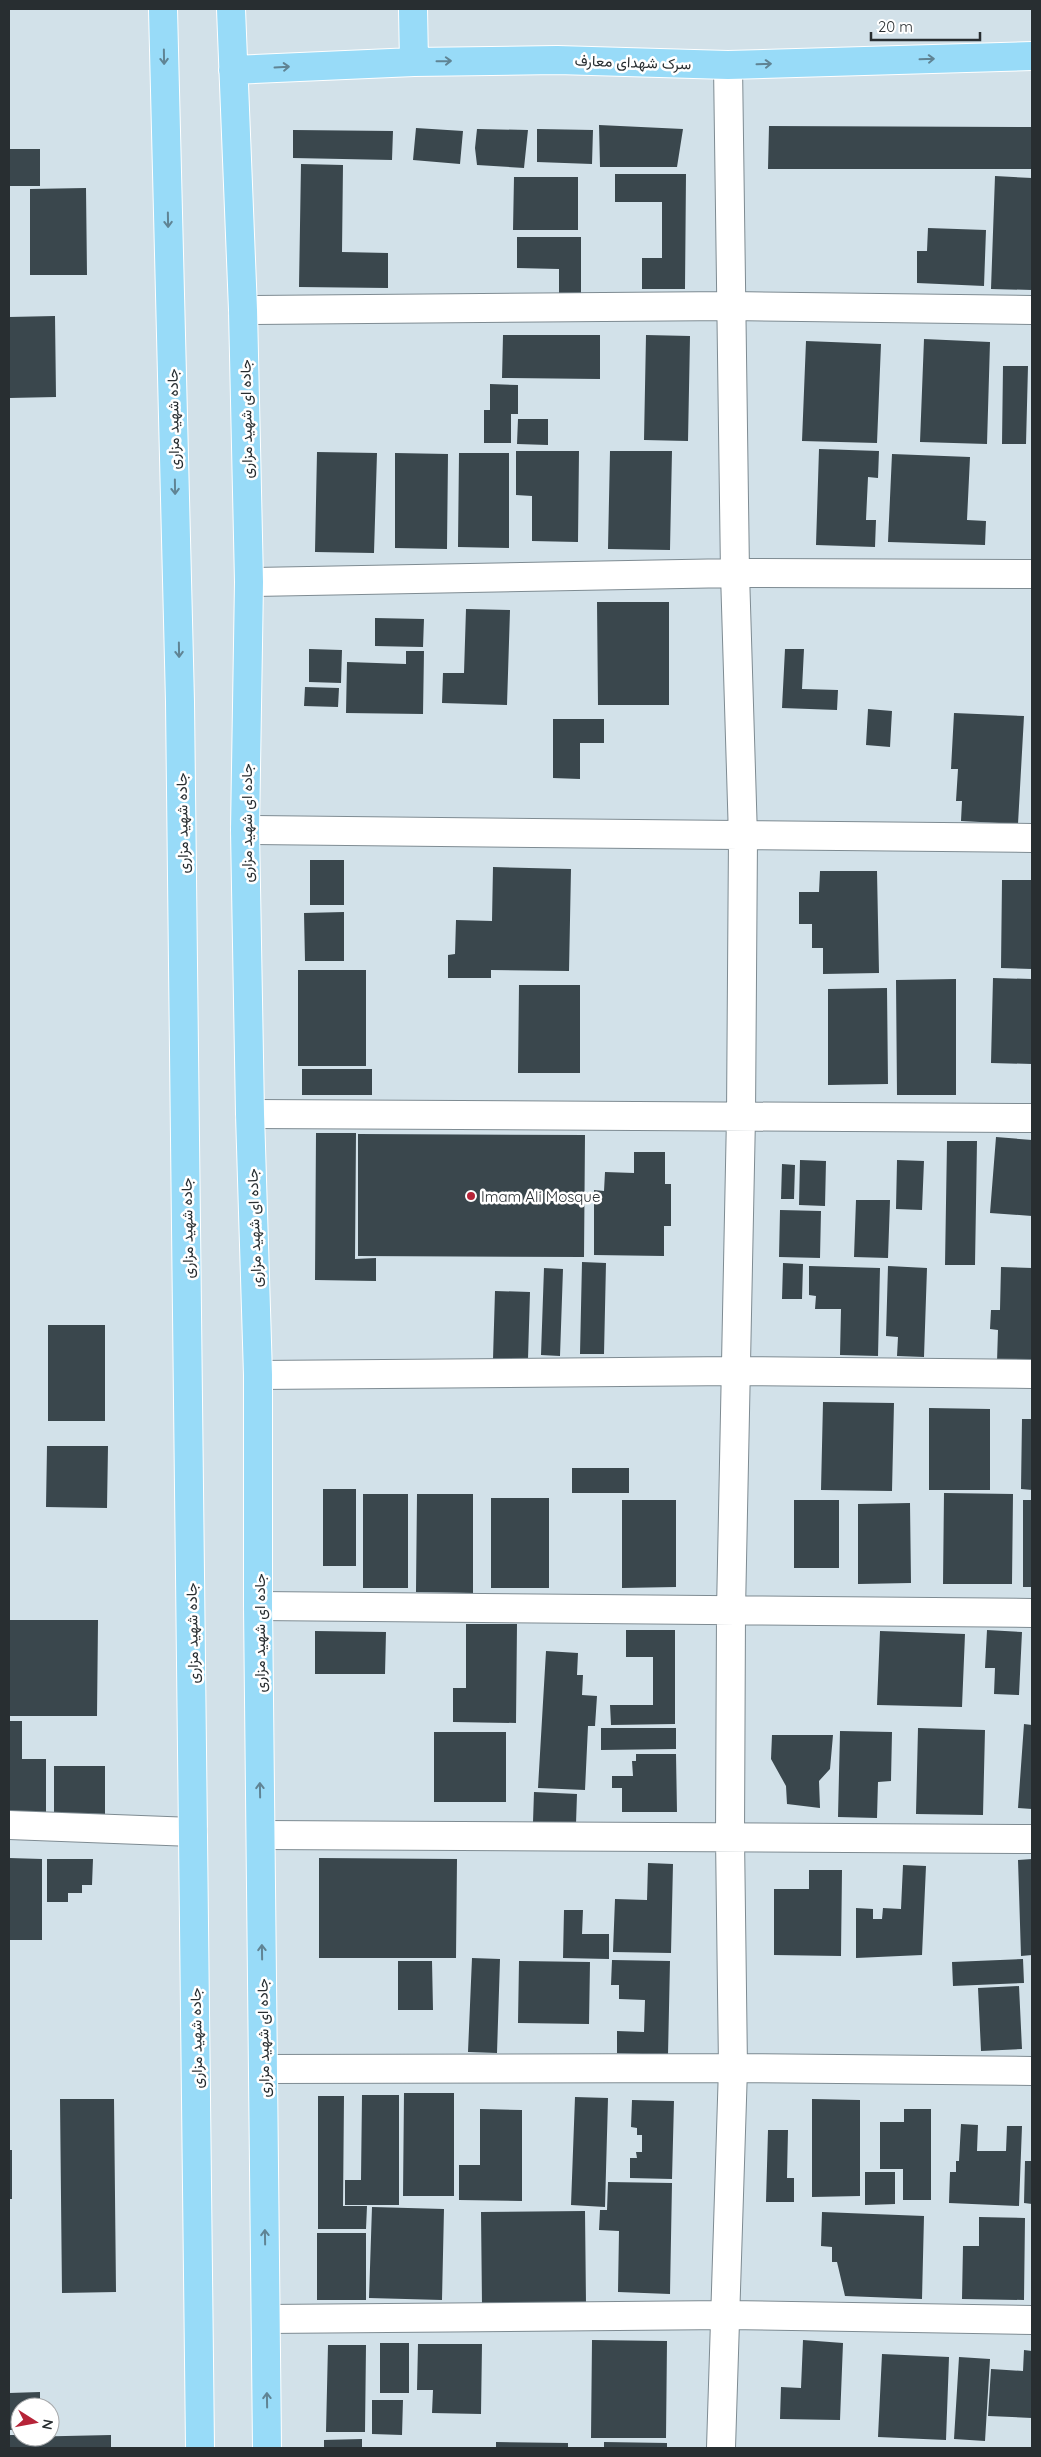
<svg xmlns="http://www.w3.org/2000/svg" width="1041" height="2457" viewBox="0 0 1041 2457" font-family="Quicksand,Vazirmatn,sans-serif">
<rect width="100%" height="100%" fill="#d2e1e9"/>
<path fill="#3a474d" d="M599,125L683,129L677,167H600Z
M769,126L1032,127V169H768Z
M416,128L463,131L460,164L413,160Z
M477,129L528,130L524,168L477,165L475,148Z
M537,129L593,130L592,164L537,162Z
M293,130L393,131L392,160L293,158Z
M9,149H40V186H9Z
M301,164L343,165L342,252L388,253V288L299,287Z
M615,174H686L685,289H642V258H662V202H615Z
M995,176L1032,178V290L991,289Z
M514,177H578V230H513Z
M86,188L87,275H30V189Z
M928,228L986,230L984,286L917,283V251H927Z
M517,237H581V295L559,294V269L517,268Z
M55,316L56,397L9,398V317Z
M503,335H600V379L502,378Z
M646,335L690,336L688,441L644,440Z
M924,339L990,342L987,444L920,442Z
M806,341L881,344L877,443L802,441Z
M1003,366H1028L1026,444H1002Z
M490,384L518,385V414H511V443H484V410H490Z
M518,419H548V445L517,444Z
M819,449L879,451L878,478L868,477L866,520H876L875,547L816,545Z
M516,451H579L578,542L532,541V496L516,495Z
M610,451H672L670,550L608,549Z
M317,452L377,453L374,553L315,552Z
M395,453L448,454L447,549L395,548Z
M459,453H509V548L458,547Z
M892,454L970,457L967,520L986,521L985,545L888,542Z
M597,602H669V705H598Z
M466,609L510,610L507,705L442,703L443,673H464Z
M375,618L424,619L423,647L375,646Z
M309,649L342,650L341,683L309,682Z
M785,649H804L802,689L838,690L837,710L782,708Z
M406,651H424L423,714L346,713L347,662L406,664Z
M305,687L339,688L338,707L304,706Z
M868,709L892,711L890,747L866,745Z
M954,713L1024,716L1018,824L961,821L962,801H956L958,769H951Z
M553,719H604V743H580V779L553,778Z
M310,860H344V905H310Z
M493,867L571,869L569,971L491,970V978H448V955L455,954L456,920L492,921Z
M820,871H877L879,973L823,974V948H812V924H799V892H819Z
M1002,880H1032V969L1001,968Z
M344,912V961H305L304,913Z
M298,970H366V1066H298Z
M993,978L1032,979V1064L991,1063Z
M956,979V1095H897L896,980Z
M519,985H580V1073H518Z
M887,988L888,1084L828,1085V989Z
M302,1069H372V1095H302Z
M316,1133H356L355,1259L376,1258V1281L315,1280Z
M358,1134L585,1135L584,1257L358,1256Z
M996,1137L1032,1140V1216L990,1213Z
M947,1141H977L975,1265H945Z
M634,1152H665V1184H671V1226H664V1256L594,1255V1190L604,1191L605,1172L634,1173Z
M800,1160L826,1161L825,1206L799,1205Z
M897,1160L924,1161L922,1210L896,1209Z
M782,1164L795,1165L794,1199H781Z
M856,1200H890L888,1258L854,1257Z
M780,1210L821,1211L820,1258L779,1257Z
M582,1262L606,1263L604,1354H580Z
M783,1263L803,1264L802,1299H782Z
M809,1266L880,1268L878,1356L840,1355L841,1309H815L816,1296L809,1295Z
M888,1266L927,1268L924,1357L897,1356L898,1337L886,1336Z
M1001,1267L1032,1268V1362H997L998,1330L990,1329L991,1310H1000Z
M544,1268L563,1269L560,1356L541,1355Z
M495,1291L530,1292L528,1359H493Z
M48,1325H105V1421H48Z
M823,1402L894,1403L892,1491L821,1490Z
M929,1408L990,1409V1490H929Z
M1022,1419H1032V1490L1021,1489Z
M47,1446H108L107,1508L46,1507Z
M572,1468H629V1493H572Z
M323,1489H356V1566H323Z
M944,1493L1013,1494L1012,1584H943Z
M363,1494H408V1588H363Z
M417,1494H473V1593L416,1592Z
M491,1498H549V1588H491Z
M622,1500H676V1587L622,1588Z
M794,1500H839V1568H794Z
M1023,1500H1032V1587H1023Z
M910,1503L911,1583L858,1584V1504Z
M9,1620H98L97,1716H9Z
M466,1624H517L516,1723L453,1722V1688H466Z
M626,1630H675V1724L611,1725L610,1705H653V1657H626Z
M987,1630L1022,1632L1019,1695L994,1694L995,1668H985Z
M315,1631L386,1632L385,1674H315Z
M880,1631L965,1634L962,1707L877,1705Z
M546,1651L578,1653L577,1675H583L582,1695L597,1696L595,1726H588L585,1790L538,1788Z
M9,1721H22V1759H46V1814H9Z
M1024,1724L1032,1725V1809L1018,1808Z
M601,1728H676V1749L601,1750Z
M918,1728L985,1730L983,1815L916,1814Z
M840,1731L892,1732L891,1781L878,1782L877,1818L838,1817Z
M434,1732H506V1802H434Z
M772,1735H833L830,1769L819,1781L820,1808L787,1804L786,1786L771,1759Z
M636,1754H676L677,1812H622V1788H612V1776H633L632,1761H636Z
M54,1766H105V1814L54,1813Z
M534,1792L577,1794L576,1824L533,1822Z
M9,1858L42,1859V1940H9Z
M319,1858L457,1859L456,1958H319Z
M47,1859H93L92,1885H82V1893H68V1902H47Z
M1032,1859V1955L1021,1956L1018,1860Z
M648,1863L673,1864L671,1953L613,1952L615,1899L647,1900Z
M903,1865L926,1866L922,1955L856,1958V1908L873,1909V1919H882L883,1908L901,1909Z
M809,1870H842L841,1956L774,1955V1889H809Z
M564,1910H583L582,1934H609V1959L563,1958Z
M472,1958L500,1959L497,2053L468,2052Z
M1023,1959L1024,1983L953,1986L952,1962Z
M612,1960L670,1961L668,2055L617,2053V2031L644,2032L645,2000L619,1999V1985H611Z
M398,1961H432L433,2010H398Z
M519,1961L590,1962L589,2024L518,2023Z
M1019,1986L1022,2049L981,2051L978,1988Z
M404,2093H454V2196H403Z
M362,2095H399V2205H345V2180H361Z
M318,2096H344L343,2206H367L366,2229H318Z
M575,2097L608,2098L605,2207L571,2205Z
M60,2099H114L116,2292L62,2293Z
M812,2099L860,2100V2196L812,2197Z
M632,2100L674,2101L672,2179L630,2178V2158H637L636,2152H642V2135H637V2128L631,2127Z
M480,2109L522,2110V2201L459,2200V2165H480Z
M904,2109H931V2200H903V2169H880V2122H904Z
M961,2124L978,2125L977,2151H1006L1007,2126H1022L1019,2206L949,2203L950,2172H956V2161H959Z
M768,2130H788L787,2178H794V2202H766Z
M9,2150H12V2199H9Z
M1025,2161H1032V2204L1024,2203Z
M865,2172H895V2204L865,2205Z
M608,2182L672,2183L670,2294L618,2292L619,2231L599,2230L600,2210H607Z
M372,2207L444,2209L442,2300L369,2298Z
M585,2211L586,2304L482,2305L481,2212Z
M822,2212L924,2216L922,2299L845,2296L837,2262H832V2247L821,2246Z
M979,2217L1025,2218L1024,2300L962,2299L963,2246H979Z
M317,2233H366V2300H317Z
M592,2340L667,2341L666,2438H591Z
M803,2340L843,2343L840,2420L780,2419L781,2387L801,2388Z
M380,2343H409V2393H380Z
M418,2344H482L481,2414L432,2413L433,2390H417Z
M328,2345H366L365,2432H326Z
M1024,2350L1032,2351V2418L988,2416L991,2369L1023,2371Z
M882,2354L949,2357L946,2440L878,2437Z
M959,2357L990,2359L985,2441L954,2439Z
M40,2392V2407H20V2430H9V2393Z
M372,2400H403L402,2435L372,2434Z
M9,2435H20V2437L111,2435V2448H9Z
M362,2439V2448H324V2440Z
M496,2442L568,2443V2448H496Z
M604,2442L667,2443V2448H604Z"/>
<g fill="none" stroke-linecap="round" stroke-linejoin="round">
<defs>
<path id="minor" d="M243,310L731,306L1032,310
M249,582L735,573L1032,574
M245,830L1032,838
M250,1114L1032,1118
M258,1375L736,1371L1032,1374
M258,1606L1032,1613
M9,1825L193,1832
M261,1835L1032,1839
M263,2069L733,2068L1032,2071
M266,2319L727,2315L1032,2320
M721,2448L733,2068L730,1837L731,1611L741,1116L743,837L735,573L728,65"/>
<path id="major" d="M163,9L180,702L200,2448
M231,9L243,310L249,582L245,830L250,1114L258,1375V1606L267,2448
M413,9L414,62
M233,70L414,62L557,60L728,65L1032,56"/>
</defs>
<use href="#minor" stroke="#7e8b92" stroke-width="30"/>
<use href="#major" stroke="#fff" stroke-width="30"/>
<use href="#minor" stroke="#fff" stroke-width="28"/>
<use href="#major" stroke="#98dbf8" stroke-width="28"/>
</g>
<defs><path id="oneway-shaft" d="M-6 0H5M1.5-3L5.5 0L1.5 3" fill="none" stroke-width="1.6" stroke-linecap="round" stroke-linejoin="round" transform="scale(1.25)"/></defs>
<g stroke="#608494">
<use href="#oneway-shaft" transform="translate(164 57) rotate(89)"/>
<use href="#oneway-shaft" transform="translate(927 59) rotate(-2)"/>
<use href="#oneway-shaft" transform="translate(444 61) rotate(-1)"/>
<use href="#oneway-shaft" transform="translate(764 64) rotate(-2)"/>
<use href="#oneway-shaft" transform="translate(282 67) rotate(-3)"/>
<use href="#oneway-shaft" transform="translate(168 220) rotate(89)"/>
<use href="#oneway-shaft" transform="translate(175 487) rotate(89)"/>
<use href="#oneway-shaft" transform="translate(179 650) rotate(89)"/>
<use href="#oneway-shaft" transform="translate(260 1790) rotate(-91)"/>
<use href="#oneway-shaft" transform="translate(262 1952) rotate(-91)"/>
<use href="#oneway-shaft" transform="translate(265 2237) rotate(-91)"/>
<use href="#oneway-shaft" transform="translate(267 2400) rotate(-91)"/>
</g>
<circle fill="#b62438" stroke="#fff" stroke-width="2" cx="471" cy="1196" r="5"/>
<g text-anchor="middle" dominant-baseline="central" stroke-width="5" stroke-linejoin="round" paint-order="stroke">
<g font-size="15" fill="#282e31" stroke="#fff">
<text transform="translate(633 62) rotate(2)">سرک شهدای معارف</text>
<text transform="translate(173 419) rotate(-91)">جاده شهید مزاری</text>
<text transform="translate(246 419) rotate(-91)">جاده ای شهید مزاری</text>
<text transform="translate(182 823) rotate(-91)">جاده شهید مزاری</text>
<text transform="translate(246 823) rotate(-90)">جاده ای شهید مزاری</text>
<text transform="translate(187 1228) rotate(-91)">جاده شهید مزاری</text>
<text transform="translate(254 1228) rotate(-92)">جاده ای شهید مزاری</text>
<text transform="translate(192 1633) rotate(-91)">جاده شهید مزاری</text>
<text transform="translate(259 1633) rotate(-90)">جاده ای شهید مزاری</text>
<text transform="translate(196 2038) rotate(-91)">جاده شهید مزاری</text>
<text transform="translate(263 2038) rotate(-91)">جاده ای شهید مزاری</text>
</g>
<g font-size="15" fill="#282e31" stroke="#fff" text-anchor="start">
<text x="481" y="1196">Imam Ali Mosque</text>
</g>
</g>
<rect width="1041" height="2457" fill="none" stroke="#282e31" stroke-width="20"/>
<g transform="translate(35 2422) rotate(101)"><circle r="24" fill="#ffffff" stroke="#a9abad"/>
<path d="M0-4L9 19L0 12L-9 19Z" fill="#b62438"/>
<text y="-8" font-size="14" font-weight="bold" text-anchor="middle" fill="#282e31">N</text>
</g>
<path d="M871 32v8h109v-8" fill="none" stroke="#282e31" stroke-width="2.5"/>
<text x="878" y="32" font-size="15" fill="#282e31" stroke="#ffffff" stroke-width="4" paint-order="stroke">20 m</text>
</svg>
